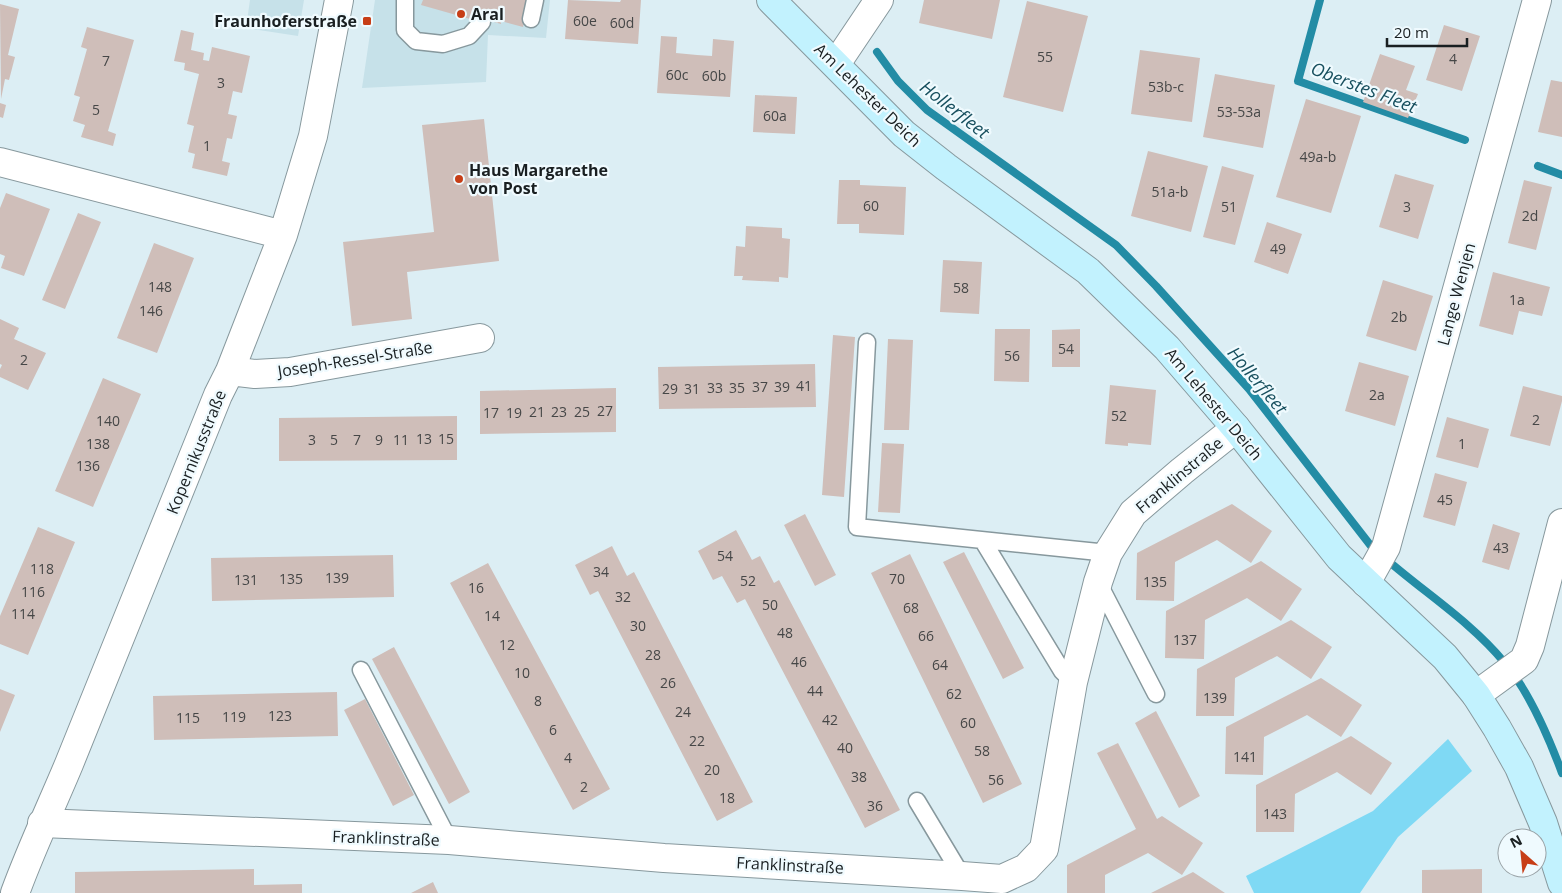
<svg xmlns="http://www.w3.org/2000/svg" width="1562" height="893" viewBox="0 0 1562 893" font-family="'Open Sans',sans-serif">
<rect width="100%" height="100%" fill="#dceef4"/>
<path fill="#c6e1e9" d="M250,0H304L298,36L246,28Z
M375,0H550L546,38L488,35L486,82L362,88Z"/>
<path fill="#7fd9f4" d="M1448,739L1472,771L1398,837L1360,893H1254L1246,876L1373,811Z"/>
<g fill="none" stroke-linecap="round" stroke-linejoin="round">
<path stroke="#238ca5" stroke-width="8" d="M1320,0L1298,81L1465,140
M877,52L898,81L927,110L1116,245L1156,286L1249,389L1371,546L1377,551
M1538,166L1562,175
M1386,559C1425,593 1471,622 1504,662C1529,691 1549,738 1562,773"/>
</g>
<path fill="#cfbeb9" d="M423,0H529L523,27L501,21V24L491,21L490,24H488L421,5Z
M568,0L620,2L621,0H641L638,44L565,39Z
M924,0H1000L992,39L919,23Z
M1027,1L1088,16L1063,112L1003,97Z
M0,4L19,9L8,55L15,57L9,80L5,79L1,99Z
M1444,25L1480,36L1462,91L1426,80Z
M87,27L134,40L108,131L116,134L113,146L81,137L85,125L73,121L80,97L74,95L87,49L81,47Z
M181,30L194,33L191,50L204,53L203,60L209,61L212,47L250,56L242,93L233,91L228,114L237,116L232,139L227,138L222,161L230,163L227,176L192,168L195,154L188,152L194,126L187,124L199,74L184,70L185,63L174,61Z
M661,36L677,37L676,53L697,55L712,56L713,39L734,41L730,97L657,93Z
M1140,50L1200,58L1192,122L1131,114Z
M1380,54L1415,66L1406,90L1418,94L1408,118L1363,102Z
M1215,74L1275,85L1263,148L1203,137Z
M1551,80L1562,82V137L1538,132Z
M755,95L797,97L795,134L753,132Z
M1306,99L1361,116L1331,213L1276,197Z
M0,103L6,105L3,118L0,117Z
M484,119L499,261L407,272L412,319L352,326L343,242L434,232L422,125Z
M1148,151L1208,166L1191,232L1131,216Z
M1222,166L1254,175L1235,245L1203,237Z
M1395,174L1434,185L1418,239L1379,227Z
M839,180H860V185L906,187L904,235L859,233V224H837Z
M1524,180L1552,187L1536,250L1508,243Z
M6,193L50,209L24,276L1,268L5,256L0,254V208Z
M78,213L101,222L65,309L42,300Z
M1267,222L1302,234L1288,274L1254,262Z
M746,226L782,228V238L790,239L788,278L779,277V282L742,280L743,276H734L736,246L745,247Z
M154,243L194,258L157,353L117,338Z
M943,260L982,262L979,314L940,312Z
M1493,272L1550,287L1542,316L1519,311L1513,335L1479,326Z
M1383,280L1433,296L1416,351L1366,336Z
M0,319L19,328L14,339L46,353L28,390L0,377V369L2,365L0,364Z
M995,329H1030L1029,382L994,381Z
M1080,329V367H1052V330Z
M833,335L855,337L844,497L822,495Z
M888,339L913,340L909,430H884Z
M1359,362L1409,376L1395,426L1345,411Z
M815,364L816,407L659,409L658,367Z
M103,378L141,394L93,507L55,491Z
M1110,385L1156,390L1151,445L1128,443V446L1105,444Z
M1523,386L1562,396V401L1550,446L1510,436Z
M616,388V432L480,434V391Z
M457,416V460L279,461V418Z
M1447,417L1489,429L1478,468L1436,457Z
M882,443L904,444L900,513L878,512Z
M1435,473L1467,482L1455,526L1423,517Z
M1232,504L1272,531L1251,563L1217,540L1175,562L1174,601L1136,600L1137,553Z
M805,514L836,575L815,586L784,525Z
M1493,524L1520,533L1509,570L1482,562Z
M38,527L75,542L28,655L0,644V616Z
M736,530L752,560L760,556L774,583L779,580L900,810L865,828L745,599L737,603L722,576L713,580L698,551Z
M612,546L627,576L634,572L753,802L717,821L598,591L590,595L575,565Z
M964,552L1024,668L1003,679L943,562Z
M910,554L1022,784L983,803L871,573Z
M393,555L394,597L212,601L211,558Z
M1261,561L1302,589L1281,621L1247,598L1205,620L1204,659L1165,658L1166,611Z
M488,563L610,789L573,810L450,583Z
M1291,620L1332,647L1311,679L1277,656L1235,678L1234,716H1196L1197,669Z
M394,647L470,792L449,804L372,659Z
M1321,678L1362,705L1341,737L1307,715L1264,737L1263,775L1225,774L1226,727Z
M0,689L15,695L0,732Z
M337,692L338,736L154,740L153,696Z
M365,699L414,795L393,806L344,710Z
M1156,711L1200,796L1179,808L1135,723Z
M1351,736L1392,763L1371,795L1337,772L1295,794L1294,832H1256V785Z
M1118,743L1157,819L1162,816L1203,843L1182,875L1148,853L1105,875V893H1067V865L1136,829L1097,753Z
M254,869V885L302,884V893H75V872Z
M1482,869V893H1422V870Z
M1193,872L1225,893H1151Z
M433,882L438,893H411Z"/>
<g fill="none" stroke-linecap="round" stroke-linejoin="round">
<defs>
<path id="lane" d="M405,0V30L416,41L443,44L469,36L482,22
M531,19L535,0
M867,342L857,527L1108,553
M983,541L1062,671L1073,682
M1098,582L1156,694
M361,670L449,840
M917,801L962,876"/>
<path id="street" d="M836,64L879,0
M0,162L283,235
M230,371L255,374L290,372L480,338
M1366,583L1386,547L1537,0
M1476,695L1524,660L1530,646L1562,523
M42,823L449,840L664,858L962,876L1002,879L1026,868L1044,849L1073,682L1098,582L1108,553L1133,513L1182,471L1236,428
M15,893C31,849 51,807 69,764C118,641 169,518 218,395L230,371L283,235L313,136L339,0"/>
<path id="secondary" d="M771,0L904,134L946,167L1088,271L1167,348L1236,428L1339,557L1445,657L1476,695L1497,728L1519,767L1543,823L1562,883"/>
</defs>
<use href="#lane" stroke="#87989d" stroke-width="19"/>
<use href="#street" stroke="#87989d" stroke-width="30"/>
<use href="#secondary" stroke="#87989d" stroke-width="30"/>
<use href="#lane" stroke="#fff" stroke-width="16"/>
<use href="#street" stroke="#fff" stroke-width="28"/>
<use href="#secondary" stroke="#c2f2fe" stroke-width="28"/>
</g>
<g fill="#c73e17" stroke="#effafe" stroke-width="2">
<circle cx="461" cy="14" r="5"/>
<rect x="362" y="16" width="10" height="10" rx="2.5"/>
<circle cx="459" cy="179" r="5"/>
</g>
<g text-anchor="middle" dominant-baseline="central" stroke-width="4.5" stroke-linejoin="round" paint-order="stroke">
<g font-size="14" fill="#464747">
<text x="585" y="20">60e</text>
<text x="622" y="22">60d</text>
<text x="1045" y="56">55</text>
<text x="1453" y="58">4</text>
<text x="106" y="60">7</text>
<text x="677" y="74">60c</text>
<text x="714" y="75">60b</text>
<text x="221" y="82">3</text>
<text x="1166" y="86">53b-c</text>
<text x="96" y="109">5</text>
<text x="1239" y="111">53-53a</text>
<text x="775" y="115">60a</text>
<text x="207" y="145">1</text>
<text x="1318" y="156">49a-b</text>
<text x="1170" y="191">51a-b</text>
<text x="871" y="205">60</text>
<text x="1229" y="206">51</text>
<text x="1407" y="206">3</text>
<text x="1530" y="215">2d</text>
<text x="1278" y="248">49</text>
<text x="160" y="286">148</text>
<text x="961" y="287">58</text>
<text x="1517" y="299">1a</text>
<text x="151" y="310">146</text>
<text x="1399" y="316">2b</text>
<text x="1066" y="348">54</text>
<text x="1012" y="355">56</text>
<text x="24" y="359">2</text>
<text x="804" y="385">41</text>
<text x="760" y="386">37</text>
<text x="782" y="386">39</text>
<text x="715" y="387">33</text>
<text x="737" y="387">35</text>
<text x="670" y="388">29</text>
<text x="692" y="388">31</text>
<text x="1377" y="394">2a</text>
<text x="605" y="410">27</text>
<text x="537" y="411">21</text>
<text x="559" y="411">23</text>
<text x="582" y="411">25</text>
<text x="491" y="412">17</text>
<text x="514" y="412">19</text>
<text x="1119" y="415">52</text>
<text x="1536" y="419">2</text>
<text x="108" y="420">140</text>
<text x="424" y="438">13</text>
<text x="446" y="438">15</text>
<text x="312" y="439">3</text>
<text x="334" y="439">5</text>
<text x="357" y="439">7</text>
<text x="379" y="439">9</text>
<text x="401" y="439">11</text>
<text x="98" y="443">138</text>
<text x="1462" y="443">1</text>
<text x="88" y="465">136</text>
<text x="1445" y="499">45</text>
<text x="1501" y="547">43</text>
<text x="725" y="555">54</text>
<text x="42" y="568">118</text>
<text x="601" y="571">34</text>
<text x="337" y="577">139</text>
<text x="291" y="578">135</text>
<text x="897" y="578">70</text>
<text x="246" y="579">131</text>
<text x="748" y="580">52</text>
<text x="1155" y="581">135</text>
<text x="476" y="587">16</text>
<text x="33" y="591">116</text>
<text x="623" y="596">32</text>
<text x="770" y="604">50</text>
<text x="911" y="607">68</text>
<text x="23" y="613">114</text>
<text x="492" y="615">14</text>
<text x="638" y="625">30</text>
<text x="785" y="632">48</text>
<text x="926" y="635">66</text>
<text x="1185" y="639">137</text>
<text x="507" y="644">12</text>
<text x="653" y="654">28</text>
<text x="799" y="661">46</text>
<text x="940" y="664">64</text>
<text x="522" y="672">10</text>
<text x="668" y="682">26</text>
<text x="815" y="690">44</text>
<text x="954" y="693">62</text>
<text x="1215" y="697">139</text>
<text x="538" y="700">8</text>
<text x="683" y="711">24</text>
<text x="280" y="715">123</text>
<text x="234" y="716">119</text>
<text x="188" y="717">115</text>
<text x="830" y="719">42</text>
<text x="968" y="722">60</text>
<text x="553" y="729">6</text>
<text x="697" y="740">22</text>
<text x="845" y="747">40</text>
<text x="982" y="750">58</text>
<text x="1245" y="756">141</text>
<text x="568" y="757">4</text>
<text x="712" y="769">20</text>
<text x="859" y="776">38</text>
<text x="996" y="779">56</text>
<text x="584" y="786">2</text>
<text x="727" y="797">18</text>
<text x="875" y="805">36</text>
<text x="1275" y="813">143</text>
</g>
<g font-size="16" font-weight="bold" fill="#191f21" stroke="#effafe" text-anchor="start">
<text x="471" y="14">Aral</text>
<text x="357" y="21" text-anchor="end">Fraunhoferstraße</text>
<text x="469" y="170">Haus Margarethe<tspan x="469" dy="18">von Post</tspan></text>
</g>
<g font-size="16" fill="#191f21" stroke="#effafe">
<text transform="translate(868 95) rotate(44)">Am Lehester Deich</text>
<text transform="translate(1456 294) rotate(-75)">Lange Wenjen</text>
<text transform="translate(355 359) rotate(-9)">Joseph-Ressel-Straße</text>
<text transform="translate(1214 404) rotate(50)">Am Lehester Deich</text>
<text transform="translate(196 452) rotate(-68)">Kopernikusstraße</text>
<text transform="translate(1179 475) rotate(-40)">Franklinstraße</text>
<text transform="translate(386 838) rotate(2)">Franklinstraße</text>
<text transform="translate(790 865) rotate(3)">Franklinstraße</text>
</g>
<g font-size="18" font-style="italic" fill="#18505f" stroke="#effafe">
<text transform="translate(1364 87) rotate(21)">Oberstes Fleet</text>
<text transform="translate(955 109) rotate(38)">Hollerfleet</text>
<text transform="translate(1258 380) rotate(50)">Hollerfleet</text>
</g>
</g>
<g transform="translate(1522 853) rotate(333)"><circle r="24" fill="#effafe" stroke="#99a2a6"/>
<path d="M0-4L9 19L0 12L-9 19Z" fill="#c73e17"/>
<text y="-8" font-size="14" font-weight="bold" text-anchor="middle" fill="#191f21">N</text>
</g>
<path d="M1387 38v8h80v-8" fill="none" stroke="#191f21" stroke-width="2.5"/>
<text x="1394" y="38" font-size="15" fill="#191f21" stroke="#effafe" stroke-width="4" paint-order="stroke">20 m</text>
</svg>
